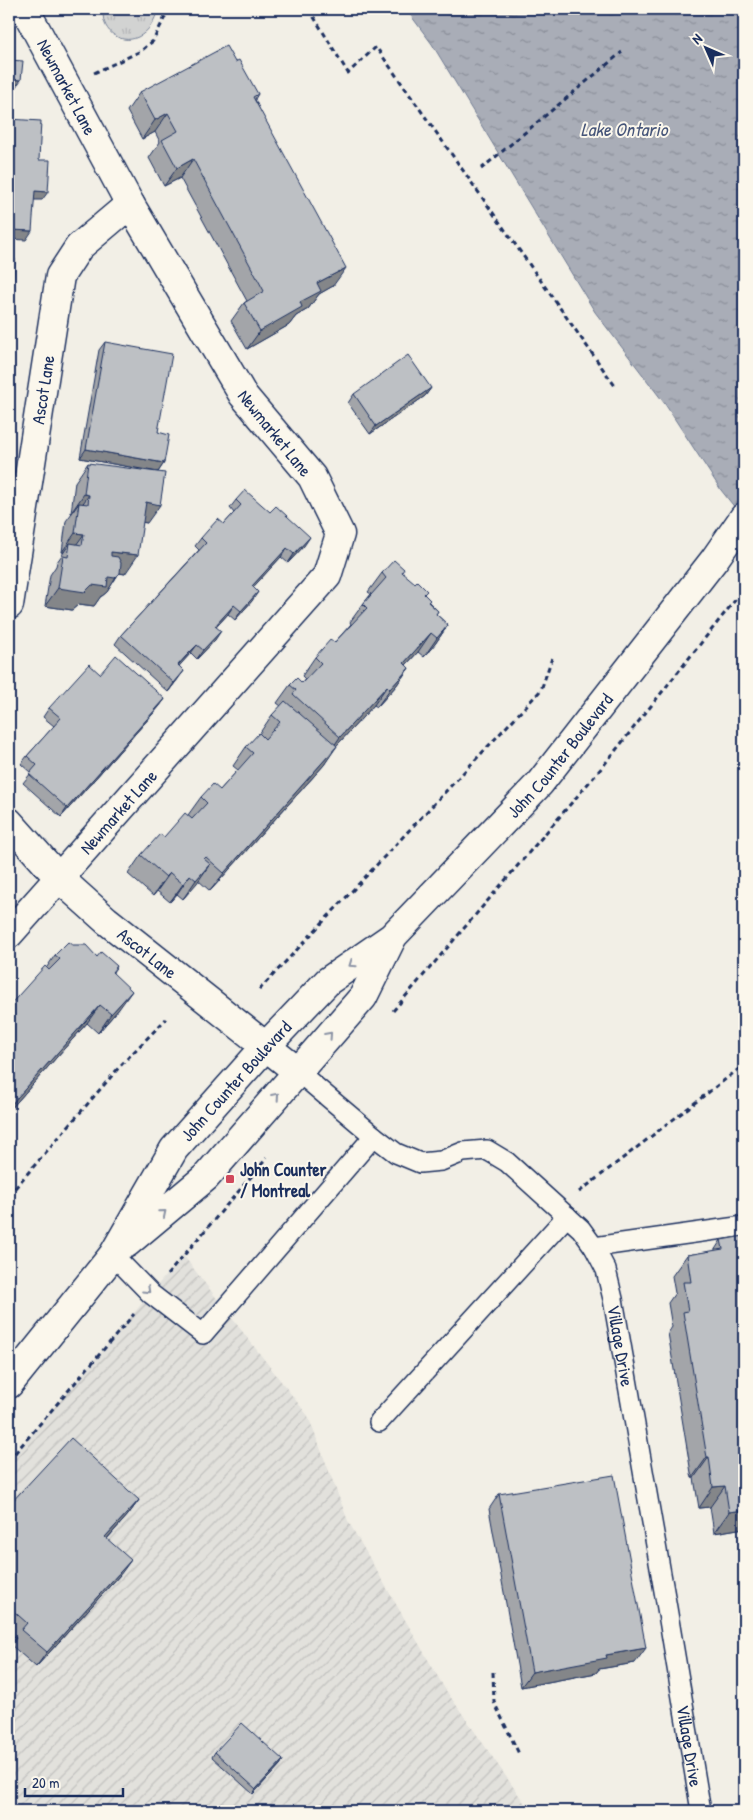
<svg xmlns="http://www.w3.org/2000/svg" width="753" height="1820" viewBox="0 0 753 1820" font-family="'Patrick Hand',sans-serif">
<defs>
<pattern id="industrial-furrows" width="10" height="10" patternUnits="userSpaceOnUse" patternTransform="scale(1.25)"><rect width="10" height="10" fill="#e2e1dc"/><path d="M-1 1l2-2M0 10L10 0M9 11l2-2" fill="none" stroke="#c1c1bf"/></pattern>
<pattern id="park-tufts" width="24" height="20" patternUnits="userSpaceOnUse" patternTransform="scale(1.25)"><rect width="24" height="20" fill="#d2d3d2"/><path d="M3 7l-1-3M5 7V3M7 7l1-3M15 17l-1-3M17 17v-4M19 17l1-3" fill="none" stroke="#b4b5b7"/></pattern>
<pattern id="water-ripples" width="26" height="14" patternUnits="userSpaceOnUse" patternTransform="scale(1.25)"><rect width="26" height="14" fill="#a9adb7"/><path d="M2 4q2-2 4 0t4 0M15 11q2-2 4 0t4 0" fill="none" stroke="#898d98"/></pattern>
</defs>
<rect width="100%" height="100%" fill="#f2efe6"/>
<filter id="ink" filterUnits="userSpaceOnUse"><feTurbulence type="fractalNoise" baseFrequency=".02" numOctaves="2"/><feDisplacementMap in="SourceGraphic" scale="10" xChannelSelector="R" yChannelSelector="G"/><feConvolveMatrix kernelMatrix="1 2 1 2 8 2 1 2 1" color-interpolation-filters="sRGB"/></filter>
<g filter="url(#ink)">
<path fill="url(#industrial-furrows)" d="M183,1255L308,1416L348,1521L445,1689L530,1811H9V1461Z"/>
<path fill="url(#park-tufts)" stroke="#768198" d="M104,9H158C155,20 149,32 138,37C119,46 99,28 104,9Z"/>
<path fill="url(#water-ripples)" stroke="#707b93" d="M406,9H744V519L721,490L665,404L595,312L432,44Z"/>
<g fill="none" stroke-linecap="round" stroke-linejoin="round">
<defs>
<g id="lane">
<path id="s1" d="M297,1071L374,1136L396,1153L420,1163L441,1161L463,1152L487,1150L507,1162L581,1229L594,1247L606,1270L613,1299L667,1608L701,1811"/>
<path d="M594,1247L744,1226"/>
<path d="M113,1255L151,1294L203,1334L374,1136"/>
<path d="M379,1422L567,1216"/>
</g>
<g id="street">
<path id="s2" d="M9,605L60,276L79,247L130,204"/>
<path id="s3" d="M9,822L59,878L106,920L297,1071"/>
<path id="s4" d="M9,934L327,576L340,534L312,477L243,395L130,204L25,9"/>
</g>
<g id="secondary">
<path d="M127,1243L206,1177L363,997L392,938"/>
<path id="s5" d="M9,1384L113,1255L174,1149L266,1046L328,981L392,937L540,783L714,560L744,517"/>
</g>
</defs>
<use href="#lane" stroke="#1b2f5e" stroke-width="22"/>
<use href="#street" stroke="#1b2f5e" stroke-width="31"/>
<use href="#secondary" stroke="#1b2f5e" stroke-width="31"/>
<path stroke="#1b2f5e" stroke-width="3" stroke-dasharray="5 4" stroke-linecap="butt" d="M309,9L348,73L376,47L615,386
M94,73L141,51L153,41L169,9
M481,169L622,52
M259,990L541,690L552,658
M393,1011L604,765L744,589
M579,1192L744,1065
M9,1195L122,1064L166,1019
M167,1275L267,1158
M9,1460L134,1314
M493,1672L494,1702L520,1756"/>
<use href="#lane" stroke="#fbf7ec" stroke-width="19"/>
<use href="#street" stroke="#fbf7ec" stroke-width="28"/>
<use href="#secondary" stroke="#fbf7ec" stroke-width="28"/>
</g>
<path fill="#a3a5a9" stroke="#1b2f5e" d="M235,62L258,94L255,99L333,286L319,294L308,309L296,316L289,325L247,349L231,321L244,303L247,301L180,178L164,186L149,158L160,142L155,132L142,139L127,111L140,92Z
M105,342L158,432L164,463L158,472L80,458L99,350Z
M431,388L425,396L370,434L348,403L354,394Z
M88,463L147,523L143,522L125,574L119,573L107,592L102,596H101L94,606L79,604L72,610L45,606L50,575L56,566L57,562L64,552H62L66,521L72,513H71L75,482Z
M236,500L304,546L288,563L281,557L253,587L252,601L235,620L228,614L216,627L215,640L197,659L191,653L180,664L179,666L178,679L168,692L115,644L121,635L199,550L195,546L201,538L224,524L234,513L230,508Z
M402,572L424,595L429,602L438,611L436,614L448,625L435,644L424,657L418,652L406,665L409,668L396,686L377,707L374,705L336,746L324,765L210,891L198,880L183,899L177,894L170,902L157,891L153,896L128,874L141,855L164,837L188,815L201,797L220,790L238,770L233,766L246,747L259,734L272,715L281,706L277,703L290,685L302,683L305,679L302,676L315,657L334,643L351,624L350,622L363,604L371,594L368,592L382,573Z
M100,674L165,699L159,707L61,817L23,783L31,773L21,764L27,756L54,726L43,717L49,708Z
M72,945L117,966L113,972L119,1009L98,1033L87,1023L9,1111V1006L47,967L55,955Z
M744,1236V1528L714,1533L710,1507L699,1508L694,1478H692L691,1473L668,1333L672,1327L668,1303L675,1293L672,1276L687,1255L714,1251L721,1240Z
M499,1494L635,1663L599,1669L596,1673L521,1687L489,1509Z
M139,1500L128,1515L107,1539L120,1575L36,1667L11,1645L16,1638L9,1631V1505Z
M215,1752L283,1760L280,1765L253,1794L212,1757Z"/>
<path fill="#848689" stroke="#1b2f5e" d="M10,79L21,80L15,88H9Z
M168,113L155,132L142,139L155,120Z
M193,159L180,178L164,186L177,168Z
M35,191L48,192L42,200H29Z
M11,230L32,231L26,240L9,239Z
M346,268L333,286L319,294L308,309L296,316L289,325L247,349L260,331L300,302L317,283Z
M9,287H13L9,293Z
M431,388L425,396L370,434L376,426Z
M86,449L164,463L158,472L80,458Z
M84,494L89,495L78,510L79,503L72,513H71Z
M146,502L160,505L147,523L133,521Z
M75,533L84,534L71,552L70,543L64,552H62Z
M310,537L304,546L288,563L294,554Z
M287,548L281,557L246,595L252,586Z
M111,552L138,555L125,574L119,573L107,592L102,596H101L94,606L79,604L72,610L45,606L58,588L98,571Z
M258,592L252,601L235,620L241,611Z
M234,605L228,614L209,635L215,626Z
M448,625L435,644L424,657L437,638Z
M221,631L215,640L197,659L203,650Z
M431,633L418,652L391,681L404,663Z
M197,645L191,653L172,674L178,665Z
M409,668L396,686L377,707L390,689Z
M184,671L178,679L168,692L174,683Z
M387,686L374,705L327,756L340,737Z
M165,699L159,707L61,817L67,808Z
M337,746L324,765L210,891L224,873Z
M210,864L197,883L183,899L196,880Z
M170,873L157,891L153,896L166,877Z
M190,875L177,894L170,902L183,884Z
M132,991L119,1009L98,1033L111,1014Z
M100,1005L87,1023L9,1111V1107Z
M707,1457H709L694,1478H692Z
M725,1486L710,1507L699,1508L713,1487Z
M139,1500L128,1515L95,1552L105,1537Z
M744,1510V1528L714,1533L729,1512Z
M131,1560L120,1575L36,1667L47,1652Z
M646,1648L635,1663L599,1669L596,1673L521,1687L532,1672L606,1655Z
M283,1760L280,1765L253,1794L256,1789Z"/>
<path fill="#bdc0c4" stroke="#1b2f5e" d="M226,46L235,62L239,60L258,94L253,97L346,268L317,283L321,291L300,302L302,307L260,331L244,303L264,291L193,159L177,168L162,140L178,131L168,113L155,120L140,92Z
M9,60L23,61L21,80L10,79L9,94Z
M9,119L41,121L39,160H50L48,192L35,191L32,231L11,230L10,245H9Z
M9,259H15L13,287H9Z
M105,342L172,354L158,432L169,435L164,463L86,449Z
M408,355L431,388L376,426L354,394Z
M88,463L165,473L160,505L146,502L138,555L111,552V556L118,557L121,563L120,573L115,578L108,577L107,587L92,585L85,592L58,588L63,556L68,557L70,543L82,545L84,534L75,533L79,503L88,504L89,495L84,494Z
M245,490L270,512L276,506L310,537L294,554L287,548L252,586L258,592L241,611L234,605L215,626L221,631L203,650L197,645L186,656L178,665L184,671L174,683L121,635L206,543L201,538L208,530L218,519L224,524L241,505L236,500Z
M394,560L404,569L402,572L415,583L417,581L427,591L424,594L430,600L428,602L438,611L436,614L448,625L437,638L431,633L404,663L409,668L390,689L387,686L340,737L293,694L296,690L290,685L297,678L302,683L321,663L315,657L331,639L334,643L367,608L363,604L386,578L382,573Z
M116,655L165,699L67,808L29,774L37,765L27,756L61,718L49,708L89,664L100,674Z
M285,701L337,746L224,873L206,857L204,859L210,864L196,880L190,875L183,884L170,873L166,877L141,855L160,834L164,837L185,813L192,819L207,803L201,797L213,784L220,790L253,753L246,747L259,733L265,739L280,722L272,715Z
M9,847L15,853L9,861Z
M68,942L72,945H86L97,957L101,952L117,966L112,972L132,991L111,1014L100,1005L9,1107V1006L45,966L49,970L60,959L55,955Z
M744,1236V1510L729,1512L725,1486L713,1487L709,1457H707L706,1452L683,1312L688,1311L683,1282H691L687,1255L723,1249L721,1240Z
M71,1438L139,1500L105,1537L131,1560L47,1652L21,1630L27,1623L9,1607V1505Z
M614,1475L646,1648L606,1655L607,1658L532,1672L499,1494Z
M242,1723L283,1760L256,1789L215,1752Z
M192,1808L195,1811H188Z"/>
<defs><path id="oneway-chevron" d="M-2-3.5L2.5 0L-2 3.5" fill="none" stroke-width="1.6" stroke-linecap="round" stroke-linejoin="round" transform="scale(1.25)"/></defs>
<g stroke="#8b93a5">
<use href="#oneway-chevron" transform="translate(352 964) rotate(145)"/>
<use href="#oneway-chevron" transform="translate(329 1035) rotate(-48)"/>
<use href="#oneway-chevron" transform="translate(276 1096) rotate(-49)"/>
<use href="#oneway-chevron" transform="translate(163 1213) rotate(-40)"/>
<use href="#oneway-chevron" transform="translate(147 1290) rotate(44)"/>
</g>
</g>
<rect fill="#d1495b" stroke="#fbf7ec" stroke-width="2" x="225" y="1174" width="10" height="10" rx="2.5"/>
<g text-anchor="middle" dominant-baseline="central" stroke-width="4" stroke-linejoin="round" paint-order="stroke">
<g font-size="18" fill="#1b2f5e" stroke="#fbf7ec">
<text transform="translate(67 87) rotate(62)">Newmarket Lane</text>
<text stroke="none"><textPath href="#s2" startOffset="218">Ascot Lane</textPath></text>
<text transform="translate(275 433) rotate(51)">Newmarket Lane</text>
<text stroke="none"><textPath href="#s5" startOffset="841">John Counter Boulevard</textPath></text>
<text stroke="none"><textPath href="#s4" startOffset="164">Newmarket Lane</textPath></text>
<text stroke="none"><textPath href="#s3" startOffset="191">Ascot Lane</textPath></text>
<text stroke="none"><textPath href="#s5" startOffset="380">John Counter Boulevard</textPath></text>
<text stroke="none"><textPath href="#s1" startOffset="472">Village Drive</textPath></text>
<text stroke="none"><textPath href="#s1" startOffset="878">Village Drive</textPath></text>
</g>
<g font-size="18" font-weight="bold" fill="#1b2f5e" stroke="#fbf7ec" text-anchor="start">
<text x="240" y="1169">John Counter<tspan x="240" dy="21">/ Montreal</tspan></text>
</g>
<g font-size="19" font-style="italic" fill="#465579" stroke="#fbf7ec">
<text x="624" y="129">Lake Ontario</text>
</g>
</g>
<rect width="753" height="1820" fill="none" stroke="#fbf7ec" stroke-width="30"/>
<rect x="15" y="15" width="723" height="1790" fill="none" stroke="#1b2f5e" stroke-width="2" filter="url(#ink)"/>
<g transform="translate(706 48) rotate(315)" stroke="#fbf7ec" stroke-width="4" paint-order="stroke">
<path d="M0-4L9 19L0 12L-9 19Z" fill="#1b2f5e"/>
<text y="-8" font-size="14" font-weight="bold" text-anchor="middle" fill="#1b2f5e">N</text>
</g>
<path d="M25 1788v8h98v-8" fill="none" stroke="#1b2f5e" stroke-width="2.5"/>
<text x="32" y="1788" font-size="15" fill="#1b2f5e" stroke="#fbf7ec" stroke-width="4" paint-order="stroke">20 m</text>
</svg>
